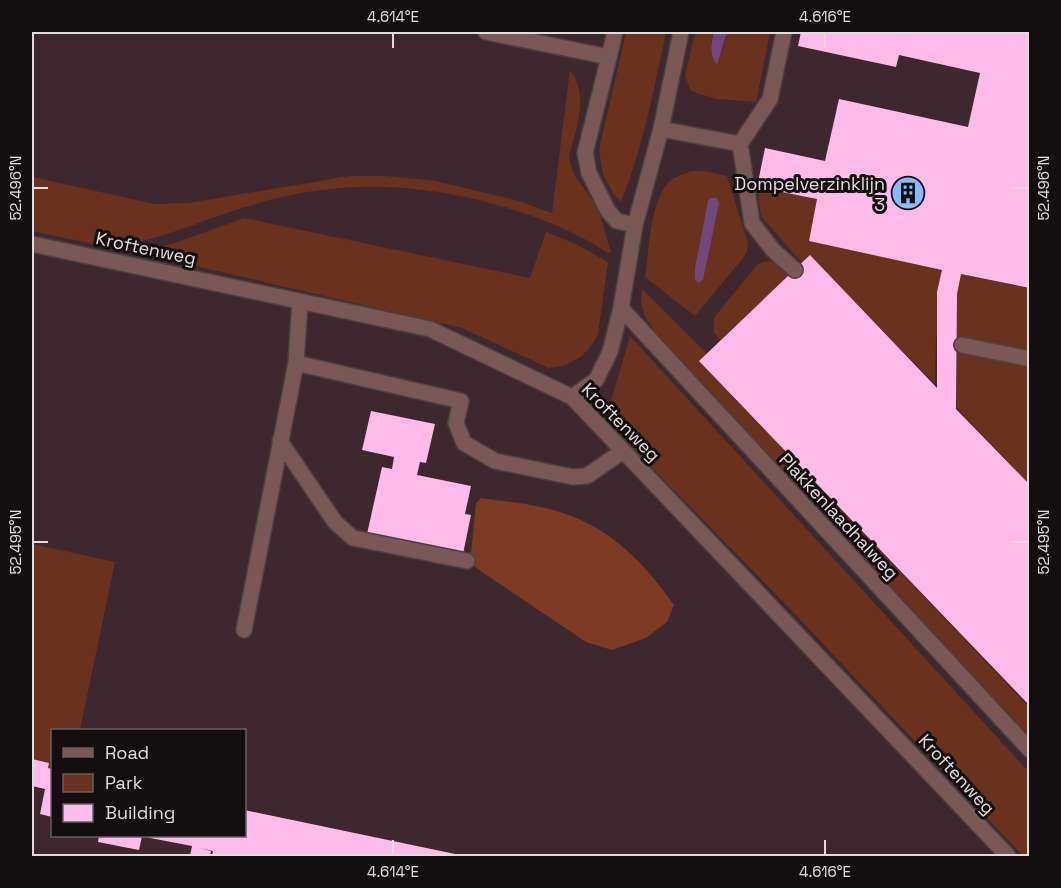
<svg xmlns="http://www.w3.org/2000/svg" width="1061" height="888" viewBox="0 0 1061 888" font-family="'Space Grotesk',sans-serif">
<rect width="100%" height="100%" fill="#2f2226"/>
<path fill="#3c282e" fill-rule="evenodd" d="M32,32H1029V856H32ZM52,730H244V836H52Z"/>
<path fill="#6a311d" d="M626,32H666C654,90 643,147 621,202L613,193L603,175L599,150Z
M695,32H714L711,44L721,55L727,32H770L756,102L716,99L691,91L685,76Z
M570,70C590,96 576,128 569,157C574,182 583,184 594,203C603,218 605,235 611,252L608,253C543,210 439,184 361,187C322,188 283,195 245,207C208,218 172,235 134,243C127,244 118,248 111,248C104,248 96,245 89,243C70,239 51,235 32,231V177L155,204L188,203L349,176H386L436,181L519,201L552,213Z
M692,171H705L727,176L748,243L747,251L743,258L695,316L645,277C649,251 650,199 670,181C676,176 685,174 692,171Z
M757,187L817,199L809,241L1029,288V355L936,336L935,384L810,256L802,263L761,216Z
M244,218L530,278L546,232L576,244L608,262L598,334C588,355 572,366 549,368L462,328L135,252L172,244Z
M773,261L780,264L792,273L720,340L714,333V319L716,315L757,265L763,262Z
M642,289L707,354L699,361L1029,707V740L670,350C655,331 637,314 642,289Z
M630,336L1029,772V856H1023L795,614L623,438L614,423L611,401Z
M957,349L1029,365V484L957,408Z
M32,544L115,562L80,730H52V769L32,764Z"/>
<path fill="#7d3b24" d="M481,498C508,502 537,504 563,513C612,529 645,564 674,605L667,622L646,638L612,650L586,642L482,572L470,563L476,503Z"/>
<path fill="#71477d" d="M714,32H727L717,65C709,55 711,43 714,32Z
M710,198H716L719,203L703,280L698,283L695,279V268L708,201Z"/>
<path fill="#febae9" d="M801,32H1030V288L961,274L957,294L956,409L1030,485V706L699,361L810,255L937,388V292L942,270L809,241L817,199L757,187L765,148L825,161L839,99L968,127L980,73L899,55L896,67L798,46Z
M371,411L435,424L426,463L420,462L417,475L471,486L465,514L471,515L463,554L367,534L382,467L392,469L394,457L362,450Z
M32,759L49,763L48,768L52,769V817L40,814L45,789L32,786Z
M244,810L460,855V856H212L213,851L200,848L211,851L210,856H190L192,846L145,837L244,836Z
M99,836H142L139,850L98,842Z"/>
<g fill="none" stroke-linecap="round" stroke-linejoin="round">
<defs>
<path id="minor" d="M486,32L609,57L585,153L589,173L608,211L617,221L635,225
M609,57L615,32
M661,129L740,144L752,223L773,250L795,270
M740,144L770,99L784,32
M32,244L430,329L572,397L1008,856
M621,308L1030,750
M962,345L1030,359
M296,363L461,401L456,423L464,443L495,461L573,477L587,476L623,451
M572,397L596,380L610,352L621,308L635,225L661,129L681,32
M280,441L335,522L353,538L467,561
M244,630L296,363L300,301"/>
</defs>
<use href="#minor" stroke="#4c4043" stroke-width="18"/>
<use href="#minor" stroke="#7a5858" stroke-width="15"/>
</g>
<path fill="none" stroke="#e4dbde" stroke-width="2" d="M393,33V48M825,33V48M33,188H48M1013,188H1028M33,542H48M1013,542H1028M393,840V855M825,840V855"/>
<defs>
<symbol id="building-disc" viewBox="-11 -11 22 22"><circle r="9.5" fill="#8abafc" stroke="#130e0f"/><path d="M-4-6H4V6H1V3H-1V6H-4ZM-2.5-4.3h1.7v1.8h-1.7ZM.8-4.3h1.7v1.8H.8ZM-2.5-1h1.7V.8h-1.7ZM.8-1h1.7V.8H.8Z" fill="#111"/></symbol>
</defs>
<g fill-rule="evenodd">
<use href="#building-disc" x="889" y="174" width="38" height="38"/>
</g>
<g text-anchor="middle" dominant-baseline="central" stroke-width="6" stroke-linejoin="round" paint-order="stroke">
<g font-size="18" fill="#e4dbde" stroke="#130e0f" text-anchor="end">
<text x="885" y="183">Dompelverzinklijn<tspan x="885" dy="21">3</tspan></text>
</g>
<g font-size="18" fill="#e4dbde" stroke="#130e0f">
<text transform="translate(146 248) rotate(12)">Kroftenweg</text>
<text transform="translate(621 422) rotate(45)">Kroftenweg</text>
<text transform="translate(839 516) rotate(47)">Plakkenlaadhalweg</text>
<text transform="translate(957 774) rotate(47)">Kroftenweg</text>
</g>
</g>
<rect width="1061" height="888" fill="none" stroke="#130e0f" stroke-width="66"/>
<rect x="51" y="729" width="195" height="108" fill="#130e0f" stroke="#676062" stroke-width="1.5"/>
<rect x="63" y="748" width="30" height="9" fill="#7a5858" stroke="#676062" stroke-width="1.5"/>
<text x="105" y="759" font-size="18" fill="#e4dbde">Road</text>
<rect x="63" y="774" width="30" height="18" fill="#6a311d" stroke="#676062" stroke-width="1.5"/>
<text x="105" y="789" font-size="18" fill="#e4dbde">Park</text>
<rect x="63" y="804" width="30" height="18" fill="#febae9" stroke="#676062" stroke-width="1.5"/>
<text x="105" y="819" font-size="18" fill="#e4dbde">Building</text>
<rect x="33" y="33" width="995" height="822" fill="none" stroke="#e4dbde" stroke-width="2"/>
<g font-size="15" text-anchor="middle" fill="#e4dbde">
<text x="393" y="22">4.614°E</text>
<text x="825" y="22">4.616°E</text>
<text transform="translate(16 188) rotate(-90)" y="5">52.496°N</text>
<text transform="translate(1044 188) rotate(-90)" y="5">52.496°N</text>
<text transform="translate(16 542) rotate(-90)" y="5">52.495°N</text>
<text transform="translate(1044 542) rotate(-90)" y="5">52.495°N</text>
<text x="393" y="877">4.614°E</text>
<text x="825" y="877">4.616°E</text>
</g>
</svg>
